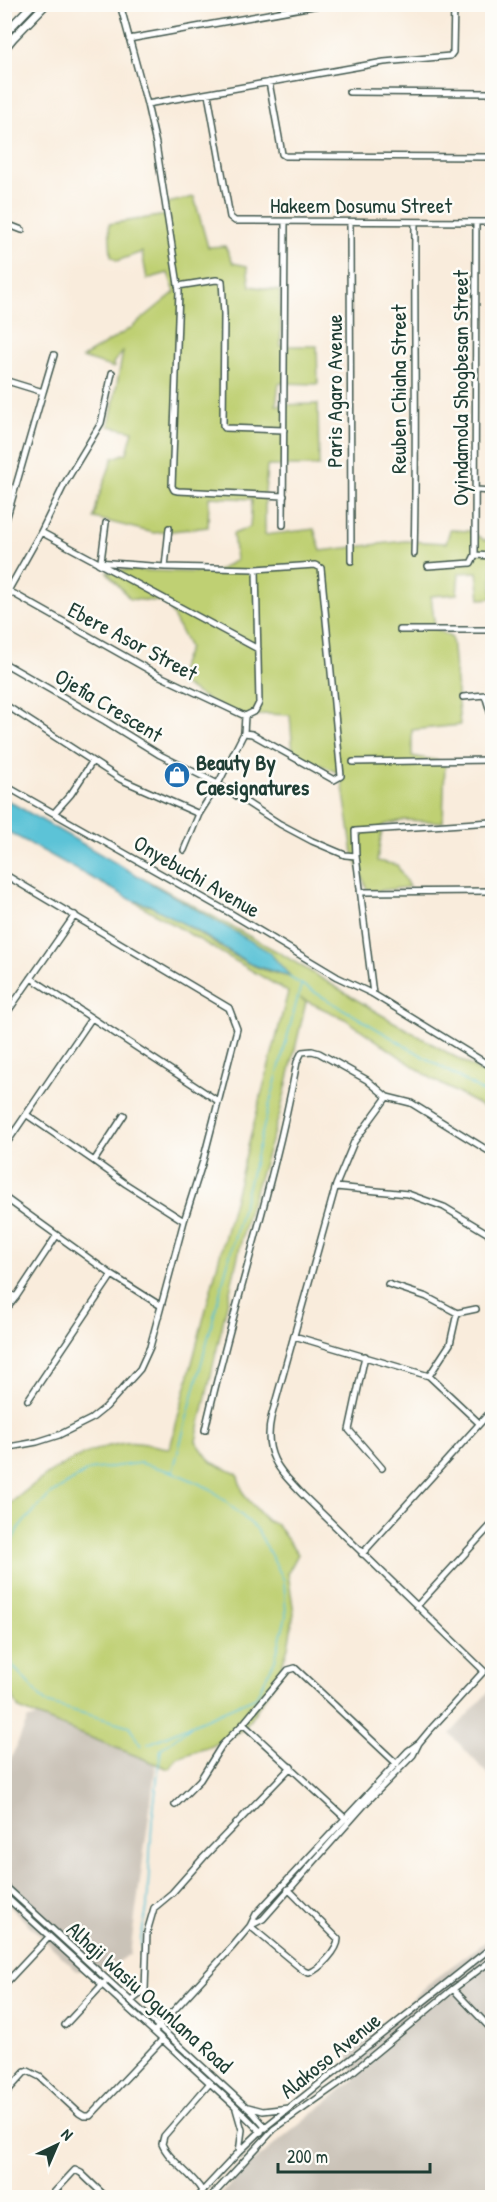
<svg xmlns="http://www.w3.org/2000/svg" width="497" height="2202" viewBox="0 0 497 2202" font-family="'Patrick Hand',sans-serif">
<rect width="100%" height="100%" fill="#fdfcf7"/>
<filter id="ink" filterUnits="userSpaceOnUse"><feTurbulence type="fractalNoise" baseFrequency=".0167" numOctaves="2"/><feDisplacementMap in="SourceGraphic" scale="12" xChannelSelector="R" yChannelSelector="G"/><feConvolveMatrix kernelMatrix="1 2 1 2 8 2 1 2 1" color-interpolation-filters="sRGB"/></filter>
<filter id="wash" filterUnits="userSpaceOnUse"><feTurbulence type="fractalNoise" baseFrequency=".008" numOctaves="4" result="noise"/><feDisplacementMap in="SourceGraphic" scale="24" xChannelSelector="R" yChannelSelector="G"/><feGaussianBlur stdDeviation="1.35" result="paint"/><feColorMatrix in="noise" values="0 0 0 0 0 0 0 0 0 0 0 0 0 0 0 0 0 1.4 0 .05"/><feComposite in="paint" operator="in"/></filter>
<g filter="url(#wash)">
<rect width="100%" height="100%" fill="#f9ecdc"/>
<path fill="#cac3b8" d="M492,1688V1779L450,1734Z
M40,1709L143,1737L156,1764L130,1954L109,1968L77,1971L5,1902V1772L28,1719L35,1718Z
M492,1937V2197L218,2198L246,2168L355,2079L348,2056L358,2041L403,2008L434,1979Z"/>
<path fill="#bfd073" stroke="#6f8654" stroke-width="1.5" d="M194,197L208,247L225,246L233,263L247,266L250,286L280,291L281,346H317L318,384L279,383L276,405L318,404L319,466H267L265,493V535L314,529L321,551L405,541L446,543L450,530L470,531L484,540H492V598L480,599L477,572L459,573L457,594L431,596L435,628L452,638L460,725L412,730V756L445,762L443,822L404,820L383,825L377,861L397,865L409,887L368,892L353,853L341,774L293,753L290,715L265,714L240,719L175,680L189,648L166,602L130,599L107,572L125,570L214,573L236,560L233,534L250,527L252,499L209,497L208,527L154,533L94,518L98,499L113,458L127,453L133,431L109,426L123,352L113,363L114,368L82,358L131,328L175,292L168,273L147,279L142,252L117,261L111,256L109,224L166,215L167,203Z
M141,877L280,953L380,1014L492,1078V1112L434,1080L345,1019L300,998L306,1002L280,1113L247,1216L196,1441L211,1462L237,1474L244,1495L267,1521L276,1524L298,1554L288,1573L294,1613L288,1647L278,1677L244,1729L212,1746L177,1758L169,1769L19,1709L5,1682L4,1511L7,1506C43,1476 76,1450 124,1443C138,1440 155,1447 170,1448L288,992L132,900C177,912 210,945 250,964C262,970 277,974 290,977Z"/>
<path fill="#5bc3d7" stroke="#3d8086" stroke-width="1.5" d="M5,799L268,951L291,977L250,964L194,929L149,905L132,900L5,830Z"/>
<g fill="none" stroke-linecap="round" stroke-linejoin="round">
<path stroke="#5bc3d7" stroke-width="1.5" d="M289,977L492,1097
M173,1471L301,985
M4,1558L19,1527L50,1495L89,1470L140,1463L173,1472L211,1489L257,1529L284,1580L286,1616L275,1660L256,1697L148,1744
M4,1641L13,1666L46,1703L129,1726L141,1746
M141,1982V1938L147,1907L152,1821L161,1749L191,1726"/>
</g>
</g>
<g filter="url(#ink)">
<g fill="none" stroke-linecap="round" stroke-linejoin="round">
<defs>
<path id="minor" d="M120,4L147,104L156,144L179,291L172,486L174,490L178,491L284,496
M129,39L324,4
M269,82L282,154L285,156L492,157
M349,92L492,93
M208,94L230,217L235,221L492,222
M147,104L384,62L450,56L453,52L454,4
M350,222L351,561
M4,223L22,230
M178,286L216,280L222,281L224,314L223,425L225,428L284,430
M4,380L43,392L54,355
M476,490L492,491
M283,525L285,223
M4,527L43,392
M41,532L97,562L165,567L256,569L315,565L321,568L341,776L334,780L252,734L244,733
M414,554C417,444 414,333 415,223
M475,555L492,556
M101,561L106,523
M98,563L258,649
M428,566L471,563L475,555L476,222
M165,567L169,528
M9,591L158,675L245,716
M4,598L41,532L65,483L101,423L112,373
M400,630H492
M4,663L105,721L160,755L218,784L280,824L312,841L345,855L356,856
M463,697L485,695L492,718
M4,704L120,779L199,814
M353,762L492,760
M4,785L230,913L337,977L373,994L492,1067
M54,813L71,794L92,762
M184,850L199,814L218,784L244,733L245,716L255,711L259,703L256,569
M4,874L229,1008L237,1029L203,1161L184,1221L150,1347L140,1369L106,1407L91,1419L59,1435L37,1442L4,1448
M360,892L492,891
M31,978L218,1101
M490,983L492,960
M373,994L356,856L355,831L492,822
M4,1017L75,915
M27,1115L94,1161
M124,1115L94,1161L126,1184L184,1221
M4,1147L91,1019
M336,1187L408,1194L444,1207L492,1236
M4,1197L112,1275L161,1306
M388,1284L427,1297L457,1313L476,1309
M4,1291L16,1297L57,1235
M4,1312L16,1297
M294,1336L429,1376L479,1423
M365,1356L349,1430L382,1468
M429,1376L450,1344L457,1313
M28,1400L112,1275
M205,1430C233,1306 274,1186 297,1062L302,1052L312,1051L319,1053L367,1080L387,1097L411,1103L492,1153
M362,1554L492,1410
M417,1606L492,1524
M243,1724L288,1670L295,1668L397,1764
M175,1805L200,1780L222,1745L243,1724L346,1819
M4,1885L254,2114L266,2128
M4,1895L234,2105L261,2132
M250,1926L263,1919L365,1804L413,1755L419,1743L429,1731L484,1671L303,1495C279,1470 263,1455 271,1418L336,1185L354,1142L387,1097
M250,1926L304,1971L309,1973C320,1969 338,1950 338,1939L288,1889
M4,1985L49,1937
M453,1989L492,2030
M131,2001L145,1990L147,1932L154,1908L172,1893L204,1857L291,1767
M65,2025L104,1983
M154,2032L233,1946L250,1926L256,1914L408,1751L419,1743
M4,2095L25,2072L28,2071L40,2077L79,2113L84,2116H90L162,2040
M248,2107L263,2111L289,2108
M236,2109L242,2130L239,2152
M202,2191C192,2173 169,2161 162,2144L164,2136L210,2083
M49,2198L75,2170L81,2173L107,2198
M196,2198L239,2152L264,2128L492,1947
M210,2198L274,2129L338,2084L453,1989L492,1960"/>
<path id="major" d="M4,34L33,4
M4,49L13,38L46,4"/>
</defs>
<use href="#minor" stroke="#40574d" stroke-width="8"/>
<use href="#major" stroke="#40574d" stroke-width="10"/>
<use href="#minor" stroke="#fff" stroke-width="5"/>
<use href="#major" stroke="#fff" stroke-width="7"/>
</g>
</g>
<defs>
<symbol id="shop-disc" viewBox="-11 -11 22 22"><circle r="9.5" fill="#1f6fb2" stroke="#fdfcf7"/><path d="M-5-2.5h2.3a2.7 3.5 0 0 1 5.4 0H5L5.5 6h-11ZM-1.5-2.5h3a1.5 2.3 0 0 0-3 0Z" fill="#fff"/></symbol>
</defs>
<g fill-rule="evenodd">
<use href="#shop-disc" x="162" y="760" width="30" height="30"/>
</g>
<g text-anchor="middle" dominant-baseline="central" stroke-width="5" stroke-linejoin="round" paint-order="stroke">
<g font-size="22" fill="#1f3d34" stroke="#fdfcf7">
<text x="361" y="205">Hakeem Dosumu Street</text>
<text transform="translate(460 388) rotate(-90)">Oyindamola Shogbesan Street</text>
<text transform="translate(398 389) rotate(-90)">Reuben Chiaha Street</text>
<text transform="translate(334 391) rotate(-90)">Paris Agaro Avenue</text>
<text transform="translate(133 641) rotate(28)">Ebere Asor Street</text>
<text transform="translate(109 705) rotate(31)">Ojefia Crescent</text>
<text transform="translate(197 876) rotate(30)">Onyebuchi Avenue</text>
<text transform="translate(150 1997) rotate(42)">Alhaji Wasiu Ogunlana Road</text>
<text transform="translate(330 2055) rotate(-39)">Alakoso Avenue</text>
</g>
<g font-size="22" font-weight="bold" fill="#1f3d34" stroke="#fdfcf7" text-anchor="start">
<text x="196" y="762">Beauty By<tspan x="196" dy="25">Caesignatures</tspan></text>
</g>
</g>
<rect width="497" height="2202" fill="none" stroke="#fdfcf7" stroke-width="24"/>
<g transform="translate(57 2145) rotate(44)" stroke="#fdfcf7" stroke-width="4.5" paint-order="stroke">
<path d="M0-4.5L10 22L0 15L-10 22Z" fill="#1f3d34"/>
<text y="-9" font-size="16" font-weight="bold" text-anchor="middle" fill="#1f3d34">N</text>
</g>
<path d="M278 2163v9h152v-9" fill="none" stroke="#1f3d34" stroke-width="3"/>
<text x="287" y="2163" font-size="18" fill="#1f3d34" stroke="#fdfcf7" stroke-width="4.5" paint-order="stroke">200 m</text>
</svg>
